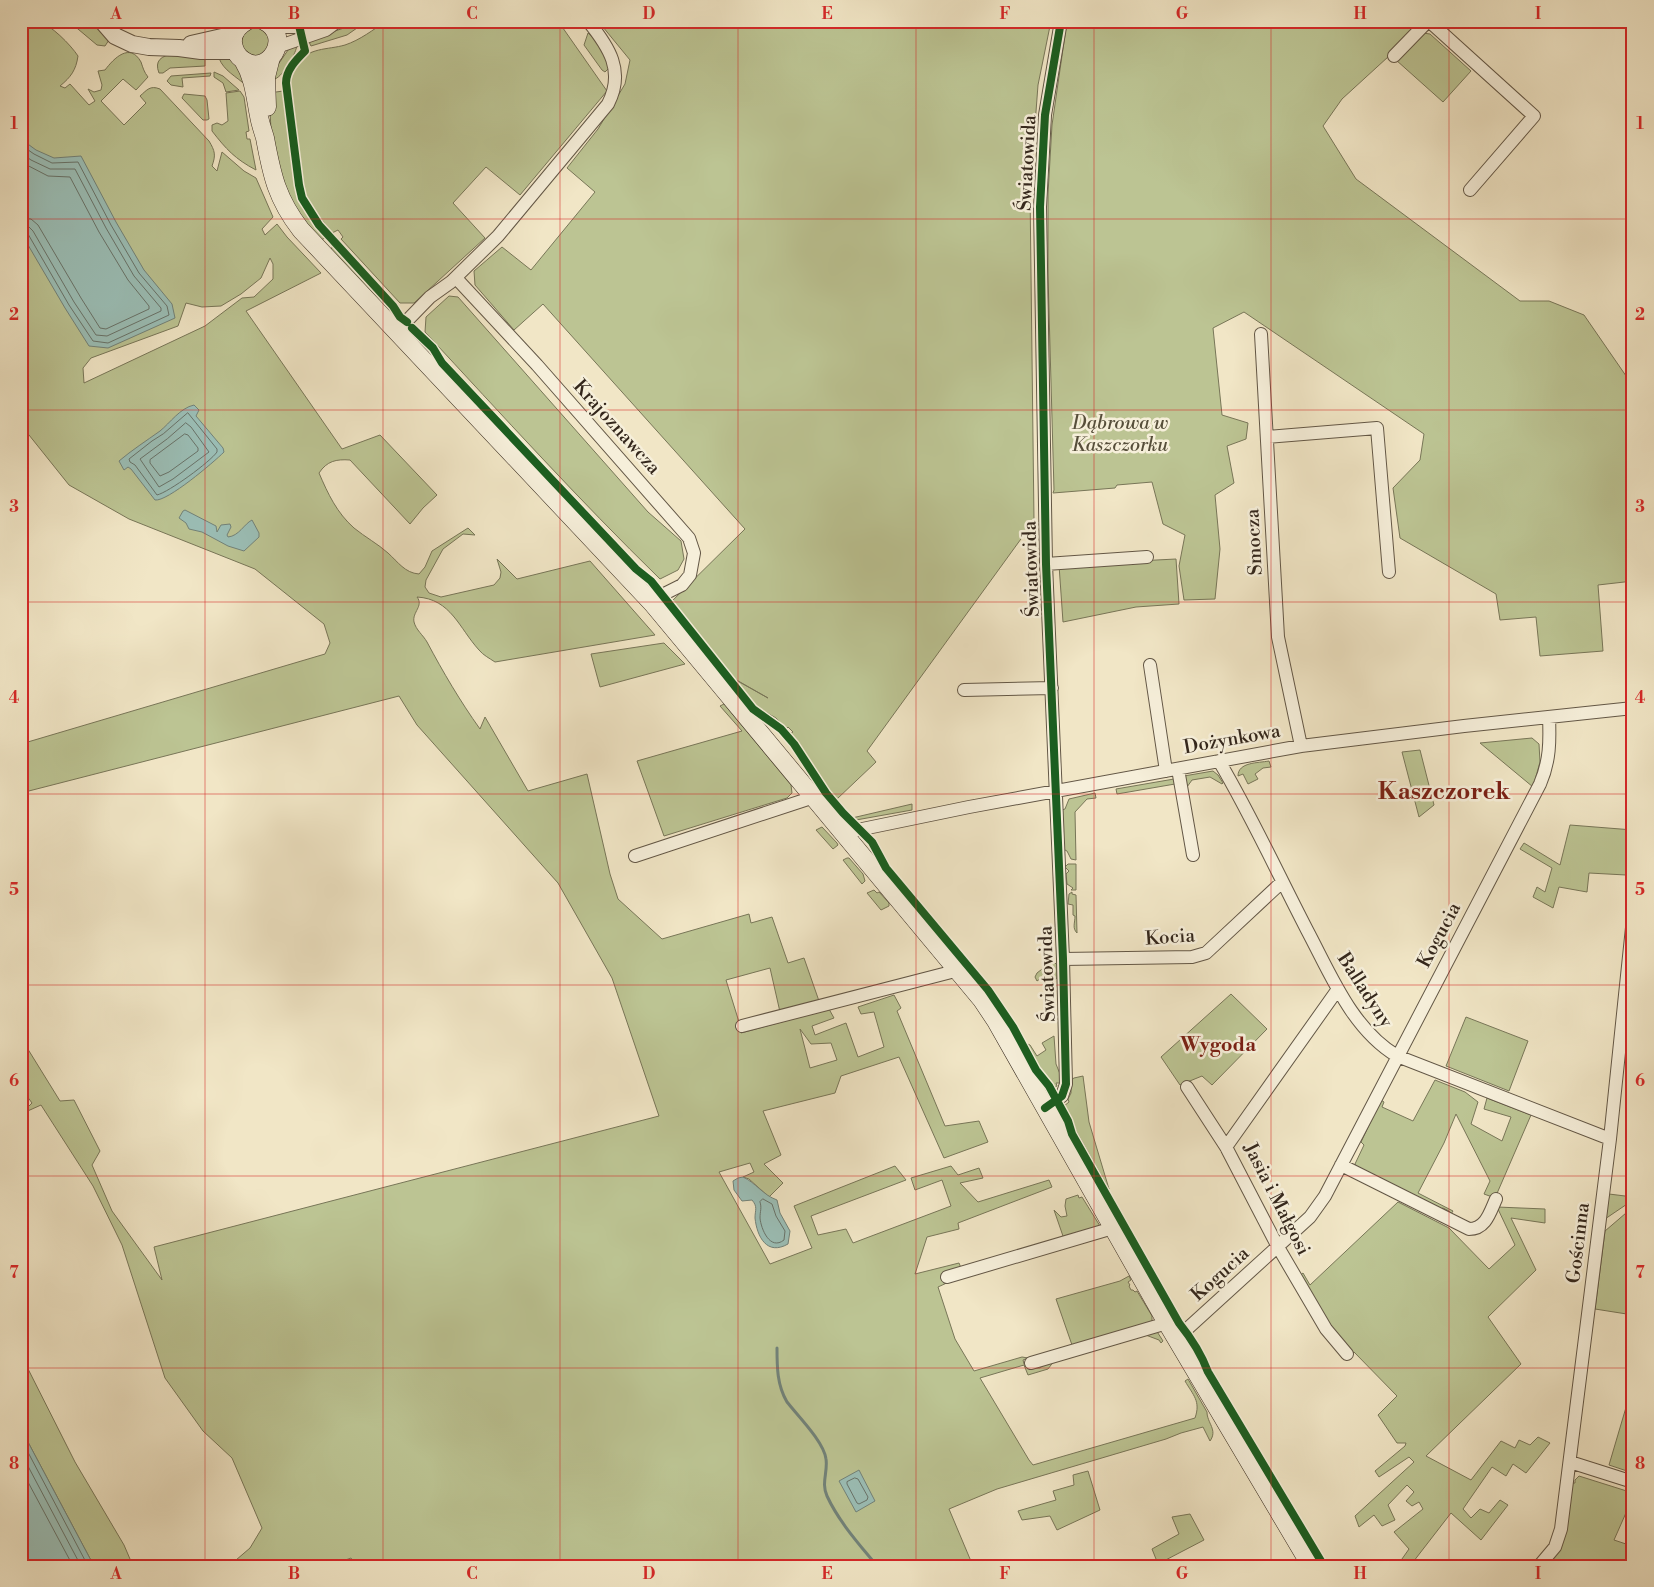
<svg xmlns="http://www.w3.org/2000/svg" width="1654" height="1587" viewBox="0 0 1654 1587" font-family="'Libre Bodoni',serif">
<rect width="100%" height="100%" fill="#f1e6c6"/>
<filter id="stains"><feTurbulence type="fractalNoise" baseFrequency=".004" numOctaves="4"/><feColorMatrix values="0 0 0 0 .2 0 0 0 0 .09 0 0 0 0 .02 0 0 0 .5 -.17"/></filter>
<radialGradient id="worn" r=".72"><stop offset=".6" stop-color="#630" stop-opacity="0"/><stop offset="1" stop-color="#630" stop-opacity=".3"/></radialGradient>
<path fill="#bcc493" stroke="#787658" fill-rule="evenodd" d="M21,21C26,21 33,20 38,21C51,25 70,44 78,56C76,70 71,77 60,86L65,88L70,84L89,105L95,101L88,89L94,92L101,90L102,85L98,71L105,70C114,58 130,42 141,62C143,68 144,72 148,77L136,90L123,79L101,101L124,125L146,103L140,96C147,90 150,85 160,89L209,141C215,151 216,155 212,166L217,171L222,152L244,171L256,178L273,217L262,229L265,235L277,224L287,237L321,273L246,311L342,449L380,435L437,495L423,508L410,524L350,460C336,459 327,461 319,473C328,494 337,513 354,528C365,537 378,544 388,553C398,562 405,573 419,574L425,567L432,551L468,528L475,535L463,534L443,549L426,580L425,587L429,593L441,597L494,585L500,578L501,572L497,559L517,579L590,561L655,635L495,662C489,658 483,655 479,650C459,628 451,599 417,597C424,606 412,612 414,622C416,630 423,635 427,642C443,672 460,701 480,729L485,717L528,791L587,774L610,874L618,899L662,939L749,914L751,923L772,917L788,963L804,958L819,1001L780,1012L770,968L726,980L739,1022L741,1033L829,1009L834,1018L812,1026L815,1035L846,1023L858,1057L884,1047L874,1012L861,1014L858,1007L894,995L901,1008L897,1011L945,1126L979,1121L988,1142L944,1158L899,1057L841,1076L835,1093L763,1111L781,1155L764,1164L783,1183L769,1197L749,1179L743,1177L754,1172L750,1163L719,1172L770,1264L812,1248L794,1206L895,1166L906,1180L811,1216L818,1235L846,1229L853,1243L951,1206L942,1180L915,1190L911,1178L951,1166L958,1175L979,1168L983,1178L960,1183L978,1202L1049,1180L1052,1187L958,1223L959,1229L927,1237L915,1274L959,1263L964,1275L938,1287L955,1339L974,1371L1022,1357L1028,1358L1023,1360L1024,1364L1027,1363L1036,1368H1040L1047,1362L1149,1330H1156L1163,1341L1161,1343L1159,1340L1143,1334L1054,1361L1048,1369L1028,1375L1024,1365L980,1378L1029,1460L1033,1465L1195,1418C1201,1401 1193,1395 1185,1381L1188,1379L1207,1412C1207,1423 1218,1430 1210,1441L1203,1427L1181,1433L1166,1439L997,1489L949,1509L973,1566H356L351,1558L329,1566H229L250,1548L262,1528L232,1458L203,1431L165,1378L122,1245L93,1186L41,1105L21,1114L32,1103L21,1088V1038L60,1101L74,1100L100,1151L92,1165L112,1211L162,1280L154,1247L659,1116L612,978L558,883L417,725L399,696L21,793V744L325,654L330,643L324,624L255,569L129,519L69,485L21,425ZM270,258L273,264V279L254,297L242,298L205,326L84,383L83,368L91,358L178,326L186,303L202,307L221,306L241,294L261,278ZM800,1029L811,1044L831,1043L837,1060L810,1068Z
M72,21H83L86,24L94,21L109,36V40L105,46L97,45L72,24Z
M116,21H183L135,26L134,23L121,26Z
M359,21H367L347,35L311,46L308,40L353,25Z
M386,21H558L607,91L520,195L486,167L453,203L485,238L414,303H400L341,239L343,237L338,230L332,233L307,201L304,190L290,82C291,75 293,71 297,65C307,47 328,50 345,45C360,40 373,30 386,21Z
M598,21H1051L1038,85L1030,191L1034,521L867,751L876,762L837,799L852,818L912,804V810L856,820L851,818L821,780L803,750L790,734L793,732L788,727L786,729L776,718L758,708L725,674L768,698L726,674L667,606L745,529L543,304L514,330L475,285L474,271L502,247L531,270L595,192L567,168L598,129L625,84L630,60Z
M1067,21H1421L1400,46L1342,99L1323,126L1356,179L1520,301H1549L1584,315L1633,386V581L1598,585L1603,651L1540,656L1536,617L1500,620L1496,594L1400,538L1393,488L1420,460L1424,434L1244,312L1213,328L1222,415L1248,423L1246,439L1227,446L1234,483L1215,495L1220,549L1215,599L1184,600L1179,566L1185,535L1163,524L1152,482L1117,485L1115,488L1053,493L1054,490L1048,275V194L1052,125Z
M252,26L263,27L273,44L258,59L243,53L241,36Z
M588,33L598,42L610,67L605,72L602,70L584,45Z
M1423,33L1430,34L1471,71L1443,102L1396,60Z
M297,44C297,53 283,76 275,79L271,75L288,50Z
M205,54V66L170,68L163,73H159C149,48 190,54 205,54Z
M218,54L228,57L244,71L246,83L242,82C232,74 220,67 218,54Z
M214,72L223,76L239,90L226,92L223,83L214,77Z
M211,73L210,76L182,78L183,87L171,85L167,81L171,76Z
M240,91L244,97L249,131L246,132L247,139H250L256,170C235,159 226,149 212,131V125L217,123L222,125L228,121L226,93Z
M283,91L297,196L303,209L325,238L319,241L291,204L272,148L269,93Z
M184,94L205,96L207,100L209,119L207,120H203L182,98Z
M333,246L391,310L396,319L329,252Z
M449,296L458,297L648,512L681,541L684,559L678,570L660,579C579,500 502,415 425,332L426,317Z
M1176,559L1179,604L1136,607L1063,622L1059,565Z
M664,643L685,664L600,687L591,654Z
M724,704L791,785L792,793L787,798L664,836L637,761L742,731L720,706Z
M1532,738L1539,744L1540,762L1533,787L1480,743Z
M1420,750L1434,805L1419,817L1402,752Z
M1269,761L1271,767L1263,768L1255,774L1258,779L1248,784L1243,774L1238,776C1238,762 1258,763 1269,761Z
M1213,771L1218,775L1223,783L1222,784L1210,777L1192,780L1187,787L1184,776Z
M1174,779L1175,784L1117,794L1116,789Z
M1095,793L1096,798L1087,799L1075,812L1076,860L1071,859L1067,851L1063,849L1062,810L1065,809L1069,799Z
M1570,825L1633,830L1632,862H1628L1626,875L1589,873L1587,892L1559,887L1553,908L1533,897L1537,887L1545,892L1552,868L1520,849L1524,843L1560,865Z
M822,827L837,843L838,845L833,849L816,830Z
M847,858H849L863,874L865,881L862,884L843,860Z
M1068,864H1076V890H1071L1073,888L1067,884L1066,874L1069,871L1065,867Z
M874,890L877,893L879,892L889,903V906L881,910L867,893Z
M1072,892V894L1076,895L1077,933C1072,928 1075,923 1075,916L1073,915V905L1068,904L1069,894Z
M1051,962H1054L1057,965V978L1049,983L1048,973L1037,981L1035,977L1037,973Z
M1231,994L1267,1029L1212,1085L1202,1076L1180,1085L1161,1057Z
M1466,1017L1528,1041L1509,1091L1446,1066Z
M1054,1036L1056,1064L1060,1074V1083H1056L1057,1086L1053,1088L1041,1071L1025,1043L1030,1045L1037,1056L1046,1050L1042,1043Z
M1083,1076L1089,1122L1109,1189L1075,1129L1064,1106L1069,1102L1068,1099L1071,1093V1080L1074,1078Z
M1435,1080L1465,1092L1478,1102L1471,1124L1502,1141L1511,1117L1484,1109L1487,1098L1531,1115L1495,1198L1484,1194L1490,1181L1456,1114L1444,1143L1418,1193L1453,1211L1451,1214L1449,1211L1443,1208L1440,1209L1356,1166L1355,1164L1364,1145L1361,1142L1381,1100L1384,1102L1382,1107L1413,1121Z
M1609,1194L1633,1197V1200L1605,1219Z
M1078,1195L1079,1198L1082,1197L1100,1226L1064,1239L1054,1210L1061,1217L1067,1216L1065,1206L1066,1199Z
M1398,1202L1449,1228L1489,1269L1515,1245L1497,1207L1545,1209V1223L1511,1218L1536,1270L1488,1317L1521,1364L1426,1456L1471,1480L1501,1441L1515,1448L1519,1440L1530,1445L1538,1437L1550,1443L1526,1473L1513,1464L1506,1476L1492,1467L1463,1509L1471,1518L1480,1509L1489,1513L1500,1500L1508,1505L1481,1540L1451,1513L1410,1566H1397L1409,1549L1394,1532L1423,1509L1419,1502L1412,1506L1406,1501L1414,1492L1407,1485L1388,1505L1395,1520L1382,1526L1374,1515L1359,1527L1355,1516L1414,1462L1409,1457L1379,1477L1375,1471L1405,1446L1406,1443H1397L1378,1415L1397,1396L1354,1352L1345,1360L1350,1353L1329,1328L1299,1276L1303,1273L1310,1285Z
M1633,1207V1315L1595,1309L1605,1231Z
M1129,1276L1131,1280L1128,1282L1130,1285L1129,1286L1131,1290H1133L1135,1292L1137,1291L1152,1316V1323L1072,1345L1056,1299L1120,1281Z
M21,1355L75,1462L124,1545L133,1566H94L21,1429Z
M1627,1404L1633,1405V1473L1609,1465Z
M1088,1471L1100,1510L1057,1530L1050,1516L1022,1520L1018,1511L1056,1500L1053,1491L1074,1485L1073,1475Z
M1579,1476L1633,1493V1497L1614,1540L1629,1545L1633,1536V1566H1545L1571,1483H1575V1480Z
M1190,1514L1204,1540L1158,1564L1152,1549L1179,1534L1172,1517Z"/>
<path fill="#9bbfb7" stroke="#728279" d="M21,139L36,150L54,158L81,156L116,222L144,270L172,304L175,318L108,348L89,346L65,308L21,233Z
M194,405L199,410L196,416L223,448L224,452C214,462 167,502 155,500L131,469L128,467L124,470L119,461C132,450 146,441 160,431C170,423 180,408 194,405Z
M185,510L216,526L217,532L221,525L230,524L231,527L227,535L228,537C239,536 244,524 252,520L259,533V537L244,551L228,546L202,532L189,529L186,523L179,518L183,511Z
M743,1177C756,1183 763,1195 777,1200L780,1213L790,1231L788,1244C767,1256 757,1237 755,1218C755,1210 758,1207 752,1200L742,1201L734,1190L733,1181L738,1178Z
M21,1429L94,1566H21Z
M859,1470L875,1501L856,1512L839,1481Z"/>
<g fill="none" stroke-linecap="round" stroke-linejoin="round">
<path stroke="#68736a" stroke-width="1" d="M21,145L34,154L52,163L78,162L111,225L139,273L167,306L169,315L108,343L93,341L69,305L28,234L21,231
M21,153L31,160L50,169H75L106,228L134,276L161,308V311L107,336L96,335L74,302L33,231L28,226L21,225
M21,162L48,176L70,177L99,232L128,280L149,306V309L106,329L100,328L81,298L38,225L31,219L21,218
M188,413L217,449V452C210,462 169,492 157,495L135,465L130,462L129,459L152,441L163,434Z
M186,423L191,427L209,452L173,479L159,487L140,459L167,439Z
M185,434L188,435L198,448V451L169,472L160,476L150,463V460Z
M763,1199L772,1204L776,1216L785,1231L784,1240C770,1251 761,1229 760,1218C760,1211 762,1208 760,1202Z
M21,1439L88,1566
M21,1453L81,1566
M21,1469L73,1566
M855,1478L858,1479L868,1497L867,1500L859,1504L857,1503L847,1484V1482Z"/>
<path stroke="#728279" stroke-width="3" d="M777,1348C777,1367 777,1385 787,1402C798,1416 824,1442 826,1459C828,1472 821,1483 827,1496C839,1522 859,1544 877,1566"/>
<defs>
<path id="minor" d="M1429,21L1534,116L1470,190
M272,27H299L324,21
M277,47L326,30L338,21
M1394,56L1428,21
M456,278L537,365L689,538L694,553L690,575L682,585L666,593L652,603
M396,332L430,297L451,282L498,236L608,104C625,71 609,47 588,21
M1261,334L1278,637L1301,746
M1267,437L1377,428L1389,572
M1046,564L1147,557
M1150,665L1166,771
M964,690L1052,688
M1219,761C1251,815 1278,874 1307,930C1331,975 1352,1029 1397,1056L1610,1139
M1178,769L1193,855
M843,833L969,807L1301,746L1464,726L1633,708
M635,856L814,797
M1063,959L1192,957L1206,953L1282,882
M742,1026L959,970
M1187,1087L1226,1147L1278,1247L1326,1329L1347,1354
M1045,1108L1062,1096L1066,1084L1063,959L1046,564L1040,207L1045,115L1061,21
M1226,1147L1338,989
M1341,1165L1469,1229C1486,1229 1490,1212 1496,1199
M947,1277L1113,1228
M1176,1339L1310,1217L1325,1196L1540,784C1550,761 1550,741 1549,717
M1031,1363L1167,1323
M1570,1462L1633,1482
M1539,1566L1555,1547L1561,1529L1610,1139L1633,918"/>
<path id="tertiary" d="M102,21L115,36L132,44L149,47L179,48L201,51H235
M191,44L235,34"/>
<path id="secondary" d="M247,21C238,26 232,33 233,43C234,50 237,56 243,60C268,78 294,36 264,21
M243,60C254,78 255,96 259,116C260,123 263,131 265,138C272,176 277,199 301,230L652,603L982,1000L996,1021L1167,1323L1311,1566
M267,107L266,77L271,57"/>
</defs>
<use href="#minor" stroke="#635746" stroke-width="14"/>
<use href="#tertiary" stroke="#635746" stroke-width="18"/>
<use href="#secondary" stroke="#34271c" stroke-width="19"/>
<use href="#minor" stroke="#f6efda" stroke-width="12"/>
<use href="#tertiary" stroke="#f6efda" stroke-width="16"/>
<use href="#secondary" stroke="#f6efda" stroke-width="18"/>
<defs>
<path id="cycleway" d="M298,21L305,51C296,60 286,70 286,83L299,185L302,198L319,225L393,306L400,317L407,322
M412,328L433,348L442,363L636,569L651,581L753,709L781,729L794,744L826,793L843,813L872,842L886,868L988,990L1013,1027L1036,1070L1049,1086L1068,1121L1072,1134L1179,1323C1191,1338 1201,1353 1208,1372L1324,1566
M1045,1108L1062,1096L1066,1084L1063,959L1046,564L1040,207L1045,115L1061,21"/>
</defs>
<use href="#cycleway" stroke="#f6efda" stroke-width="11"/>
<use href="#cycleway" stroke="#1b5e20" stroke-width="8"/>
</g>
<path fill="none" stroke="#d62828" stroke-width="1" stroke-opacity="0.55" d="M205,21V1566M383,21V1566M560,21V1566M738,21V1566M916,21V1566M1094,21V1566M1271,21V1566M1449,21V1566M21,219H1633M21,410H1633M21,602H1633M21,794H1633M21,985H1633M21,1176H1633M21,1368H1633"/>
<g text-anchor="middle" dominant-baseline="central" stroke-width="5" stroke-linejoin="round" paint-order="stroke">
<g font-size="19" fill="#34271c" stroke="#f6efda">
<text transform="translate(1027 163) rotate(-87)">Światowida</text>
<text transform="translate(617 427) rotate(48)">Krajoznawcza</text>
<text transform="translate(1254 542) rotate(-93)">Smocza</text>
<text transform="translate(1031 569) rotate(-92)">Światowida</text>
<text transform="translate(1232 739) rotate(-10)">Dożynkowa</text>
<text transform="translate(1439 935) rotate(-62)">Kogucia</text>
<text transform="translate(1170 937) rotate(-4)">Kocia</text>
<text transform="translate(1047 974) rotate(-92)">Światowida</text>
<text transform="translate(1365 990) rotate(57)">Balladyny</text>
<text transform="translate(1277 1199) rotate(63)">Jasia i Małgosi</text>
<text transform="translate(1578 1243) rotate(-83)">Gościnna</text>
<text transform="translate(1220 1274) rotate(-42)">Kogucia</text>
</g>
<g font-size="19" font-style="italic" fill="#564e3a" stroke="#f6efda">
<text x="1120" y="423">Dąbrowa w<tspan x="1120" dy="22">Kaszczorku</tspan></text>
</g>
<g font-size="20" font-weight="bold" fill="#7a1f14" stroke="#f6efda">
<text x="1218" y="1045">Wygoda</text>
</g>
<g font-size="24" font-weight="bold" fill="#7a1f14" stroke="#f6efda">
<text x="1444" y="792">Kaszczorek</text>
</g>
</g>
<rect width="1654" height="1587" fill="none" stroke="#f1e6c6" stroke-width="55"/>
<rect x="28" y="28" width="1598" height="1532" fill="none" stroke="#d62828" stroke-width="2"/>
<g font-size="16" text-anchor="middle" font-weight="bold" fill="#d62828">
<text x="116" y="19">A</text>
<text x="294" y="19">B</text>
<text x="472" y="19">C</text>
<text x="649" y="19">D</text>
<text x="827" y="19">E</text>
<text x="1005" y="19">F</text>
<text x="1182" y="19">G</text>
<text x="1360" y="19">H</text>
<text x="1538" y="19">I</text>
<text x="14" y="129">1</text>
<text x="1640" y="129">1</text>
<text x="14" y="320">2</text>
<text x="1640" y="320">2</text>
<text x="14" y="512">3</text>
<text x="1640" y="512">3</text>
<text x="14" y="703">4</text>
<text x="1640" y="703">4</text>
<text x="14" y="895">5</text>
<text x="1640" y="895">5</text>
<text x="14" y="1086">6</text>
<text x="1640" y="1086">6</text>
<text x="14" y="1278">7</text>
<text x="1640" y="1278">7</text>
<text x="14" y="1469">8</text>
<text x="1640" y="1469">8</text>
<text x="116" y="1579">A</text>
<text x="294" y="1579">B</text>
<text x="472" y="1579">C</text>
<text x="649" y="1579">D</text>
<text x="827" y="1579">E</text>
<text x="1005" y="1579">F</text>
<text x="1182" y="1579">G</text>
<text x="1360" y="1579">H</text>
<text x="1538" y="1579">I</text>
</g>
<rect width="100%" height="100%" filter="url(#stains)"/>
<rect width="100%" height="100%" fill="url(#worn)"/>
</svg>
